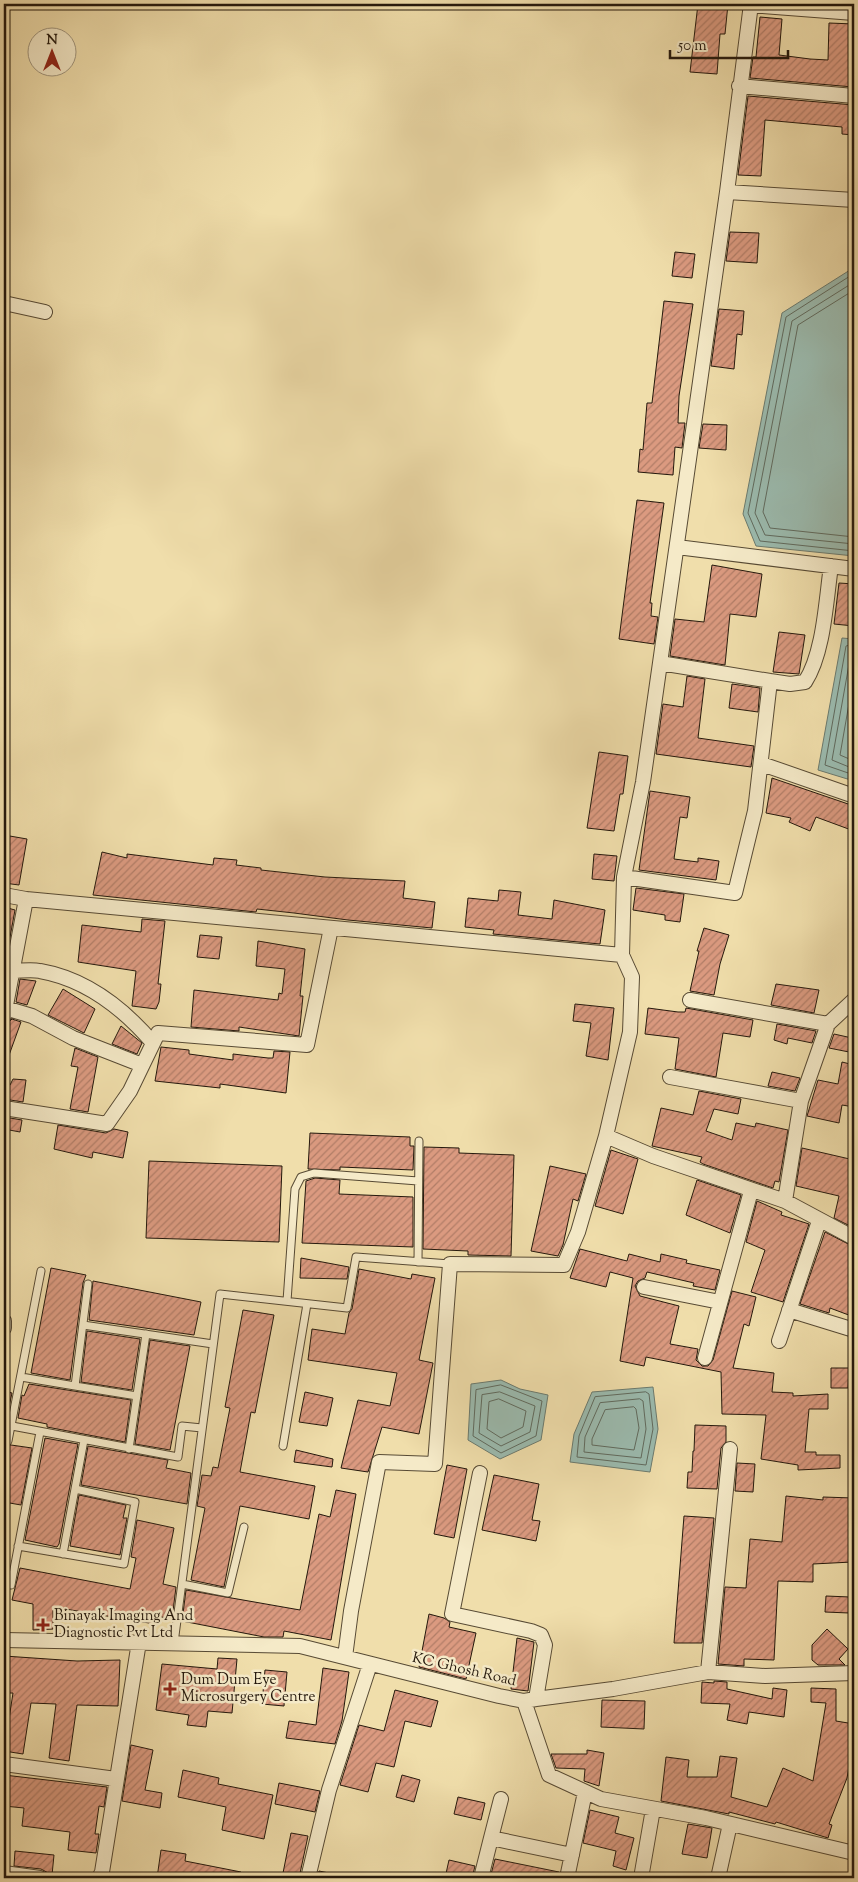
<svg xmlns="http://www.w3.org/2000/svg" width="858" height="1882" viewBox="0 0 858 1882" font-family="'Sorts Mill Goudy',serif">
<defs>
<pattern id="building-hatch" width="6" height="6" patternUnits="userSpaceOnUse" patternTransform="scale(1.25)"><rect width="6" height="6" fill="#db9a80"/><path d="M-1 1l2-2M0 6l6-6M5 7l2-2" fill="none" stroke="#b17d67"/></pattern>
</defs>
<rect width="100%" height="100%" fill="#f0deab"/>
<filter id="stains"><feTurbulence type="fractalNoise" baseFrequency=".004" numOctaves="4"/><feColorMatrix values="0 0 0 0 .2 0 0 0 0 .09 0 0 0 0 .02 0 0 0 .5 -.17"/></filter>
<radialGradient id="worn" r=".72"><stop offset=".6" stop-color="#630" stop-opacity="0"/><stop offset="1" stop-color="#630" stop-opacity=".3"/></radialGradient>
<path fill="#9bbbaf" stroke="#6b7a6e" d="M850,270L854,271V556L756,546L743,514L782,313Z
M842,638L854,639V781L818,770Z
M501,1380L520,1389L548,1395L541,1440L500,1459L468,1440L471,1384Z
M653,1387L658,1429L650,1472L570,1462L574,1434L592,1392Z"/>
<g fill="none" stroke-linecap="round" stroke-linejoin="round">
<path stroke="#606a5e" stroke-width="1" d="M854,276H850L786,317L748,513L760,541L854,551
M854,282L792,321L755,513L765,535L854,544
M854,290L798,325L763,512L770,528L854,537
M854,644L846,646L825,765L854,775
M854,650L851,653L832,760L854,769
M854,675L840,755L854,761
M501,1385L542,1401L536,1436L501,1453L473,1436L476,1390Z
M500,1392L535,1406L530,1432L501,1446L479,1433L482,1395Z
M646,1392L649,1394L653,1429L646,1465L577,1457L579,1436L595,1397Z
M499,1399L526,1411L523,1427L501,1438L487,1429L489,1402Z
M640,1399L643,1401L646,1429L641,1458L584,1452L585,1437L600,1403Z
M634,1407L636,1409L639,1428L634,1450L592,1445V1439L605,1410Z"/>
</g>
<path fill="url(#building-hatch)" stroke="#24180c" d="M698,4H728L725,34H720L717,74L690,72Z
M760,17L782,19L779,55L810,59L828,60L829,23L854,24L853,87L750,78L753,57H756Z
M748,96L854,105V135L842,134V127L765,120L761,176L738,175Z
M730,232L759,233L757,263L726,261Z
M675,252L695,254L692,278L672,276Z
M664,301L693,304L679,396L678,423H685L682,448L675,447L673,475L638,472L640,449L643,450L647,403H652Z
M719,309L744,311L742,335L737,334L734,369L711,366Z
M703,424L727,425L726,450L699,448Z
M637,500L664,503L650,603H652L651,616L658,617L654,644L619,639Z
M712,565L762,574L756,617L730,614L725,665L670,656L675,619L704,622Z
M839,583L854,584V626L834,624Z
M779,632L805,635L799,674L773,672Z
M687,676L705,679L698,738L754,746L751,767L656,754L663,704L683,707Z
M732,684L760,688L758,712L729,708Z
M599,752L628,756L623,794H620L614,831L587,828Z
M772,778L854,806V831L816,817L810,831L789,822L791,818L766,813Z
M650,791L690,797L687,818L680,817L674,859L698,862V858L719,861L716,880L639,870Z
M4,835L27,839L19,885L4,883Z
M102,852L127,858V854L213,865L214,858L237,860L236,865L261,868V870L325,877L405,881L403,898L435,902L432,928L348,920L294,913L257,909L256,912L93,895Z
M594,854L617,856L614,881L592,879Z
M636,888L684,894L680,922L665,920V915L633,910Z
M499,890L521,892L518,915L552,919L554,900L605,910L600,944L493,934L494,930L465,927L468,898L498,901Z
M4,907L15,910L8,948H4Z
M142,919L165,921L158,984H161L159,1002L156,1009L132,1006L136,971L78,962L82,925L141,932Z
M704,928L729,935L720,964L714,995L690,991L699,951H697Z
M200,935L222,937L219,959L197,957Z
M258,941L305,949L300,996H303L299,1036L239,1027V1031L191,1027L194,990L278,1000L279,993L282,994L285,969L256,966Z
M20,979L36,981L27,1005L16,1002Z
M776,984L819,990L814,1013L771,1005Z
M63,989L95,1009L84,1033L48,1015Z
M575,1004L614,1008L608,1060L586,1056L591,1023L573,1021Z
M648,1008L678,1012H685L686,1008L753,1020L750,1037L723,1033L716,1077L675,1069L679,1038L645,1034Z
M12,1019L21,1022L8,1058L4,1057V1048L7,1024Z
M777,1024L816,1031L812,1043L788,1038L787,1044L774,1040Z
M121,1026L142,1043L137,1054L112,1044Z
M834,1034L852,1038L849,1052L829,1048Z
M161,1047L189,1050V1054L233,1060V1054L268,1058H273L274,1051L290,1052L286,1093L220,1084V1088L155,1081Z
M75,1048L98,1057L88,1112L70,1109L78,1067L71,1066Z
M842,1062L854,1065V1107L842,1105L839,1123L807,1116L818,1080L838,1084Z
M772,1072L800,1078L795,1091L768,1086Z
M13,1079L26,1080L23,1102L4,1099V1082L10,1085Z
M699,1091L741,1099L738,1114L714,1109L706,1131L732,1140L736,1123L755,1127L756,1123L788,1130L779,1182L775,1181L773,1188L703,1164L700,1162L702,1157L652,1146L661,1108L693,1115Z
M4,1117L22,1120L20,1132L4,1129Z
M58,1125L106,1133L114,1129L128,1132L123,1158L93,1152L92,1158L54,1149Z
M310,1133L410,1137V1146H414L413,1170L340,1167V1170L308,1169Z
M424,1147L459,1148V1153L514,1155L511,1256L468,1255V1251L423,1249Z
M802,1148L854,1160V1228L834,1218L839,1196L796,1186Z
M611,1150L638,1159L623,1214L595,1206Z
M149,1161L282,1166L279,1242L146,1238Z
M550,1166L586,1174L578,1201L573,1199L563,1245L558,1256L531,1251Z
M315,1178L340,1180L339,1194L413,1197V1247L302,1243L306,1181Z
M697,1180L741,1195L730,1233L686,1215Z
M757,1201L782,1212L781,1215L809,1224L783,1302L751,1292L765,1250L746,1242Z
M825,1232L854,1247V1317L830,1308L829,1313L800,1304Z
M580,1249L627,1261L629,1254L660,1262L661,1254L687,1260L686,1263L720,1270L715,1290L693,1286L694,1283L647,1272L645,1278L638,1281L635,1286L640,1296L679,1306L670,1344L698,1349L696,1360L702,1366H708L713,1360L732,1291L756,1297L749,1326L744,1324L733,1368L774,1373L772,1392L793,1393V1396L828,1394V1409H809L805,1452H816V1455H840V1468L798,1470V1465L761,1459L766,1415L722,1414L721,1372L646,1357L644,1366L620,1361L633,1278L610,1272L606,1287L570,1278Z
M301,1258L349,1267L347,1279L300,1278Z
M51,1268L86,1275L83,1283L70,1380L31,1373Z
M359,1269L411,1279L412,1274L435,1278L419,1360L433,1363L419,1434L382,1427L368,1472L341,1468L358,1400L390,1406L397,1373L308,1360L312,1329L345,1334L349,1313L352,1309Z
M93,1281L201,1302L194,1335L89,1320Z
M243,1310L274,1315L255,1413L251,1412L240,1472L315,1486L309,1519L240,1506L224,1587L191,1580L205,1508L197,1506L202,1475L211,1476L213,1467L218,1468L230,1408L225,1407Z
M87,1331L140,1339L132,1390L81,1382Z
M150,1340L190,1346L170,1450L135,1444Z
M831,1368H849L848,1388H831Z
M29,1384L131,1400L125,1442L47,1427V1424L18,1418L22,1395L24,1396Z
M4,1391L12,1393L7,1416H4Z
M305,1392L333,1398L327,1426L299,1422Z
M695,1425L726,1426V1442L721,1448L717,1489L687,1488L688,1472H692L693,1451H694Z
M45,1438L78,1444L59,1544L57,1547L25,1540Z
M4,1444L32,1448L21,1505L4,1502Z
M88,1446L168,1460L166,1468L191,1473L187,1504L81,1485Z
M296,1450L333,1459L332,1467L294,1462Z
M737,1463L755,1464L753,1492L735,1491Z
M447,1465L467,1469L454,1538L434,1534Z
M494,1475L539,1484L532,1520L540,1521L536,1541L482,1530Z
M336,1490L356,1494L331,1640L284,1631L283,1637H264L182,1621L186,1590L300,1610L319,1514L330,1517Z
M79,1495L126,1505L123,1518H127L120,1555L70,1546Z
M786,1496L823,1500V1497L853,1498L852,1562L813,1564V1582L778,1581L774,1660L744,1659V1666L718,1664L725,1587L746,1588L750,1539L782,1542Z
M684,1516L714,1518L702,1643H674Z
M137,1520L174,1528L163,1584L176,1587L172,1619L157,1616L155,1624L53,1607V1629L33,1630V1604L12,1600L20,1568L130,1589L136,1558L131,1557Z
M826,1596L850,1597L849,1613L825,1612Z
M429,1614L444,1618L450,1622L449,1627L476,1633L466,1679L419,1667Z
M827,1629L848,1649L839,1659L845,1665H818L812,1660V1645Z
M517,1638L534,1642L528,1691L511,1689Z
M4,1656L77,1661L120,1660L118,1706L77,1705L69,1761L49,1758L56,1704L31,1703L23,1754L4,1751L13,1693H4Z
M218,1658L237,1659L232,1713L208,1711L206,1727L187,1725L189,1715L156,1710L162,1664L217,1669Z
M323,1668L349,1672L342,1721L335,1744L286,1738L289,1721L316,1725Z
M265,1670L287,1672L284,1706L262,1704Z
M714,1681L727,1682V1689L772,1699L773,1688L787,1690L784,1717L749,1712L747,1724L727,1720L730,1704L701,1703L702,1682L714,1683Z
M811,1688L836,1689V1721L854,1724V1739L847,1778L829,1824L832,1825L828,1838L776,1822L775,1824L729,1812V1814L661,1801L666,1757L689,1760L687,1777H717L720,1756L737,1758L731,1797L767,1807L783,1768L813,1781L826,1703L811,1702Z
M395,1690L438,1701L431,1727L405,1721L394,1767L376,1763L368,1792L340,1785L359,1725L384,1731Z
M602,1700L645,1701L644,1729L601,1727Z
M131,1745L153,1750L145,1790L162,1793L160,1808L122,1801Z
M587,1750L604,1753L599,1786L584,1781L585,1769L556,1768L551,1754H587Z
M183,1770L219,1778L218,1784L273,1795L264,1839L222,1830L226,1807L178,1797Z
M4,1775L107,1787L104,1807L99,1806L95,1834H99L96,1853L68,1850L70,1832L22,1826L24,1808L4,1806Z
M402,1775L420,1780L414,1802L396,1797Z
M279,1783L320,1791L315,1812L275,1804Z
M458,1797L485,1803L481,1820L454,1814Z
M590,1810L619,1817L615,1833L634,1838L626,1870L613,1866L616,1851L583,1843Z
M688,1824L712,1828L707,1858L682,1854Z
M291,1833L308,1836L299,1878H282Z
M161,1850L186,1854L185,1861L241,1872L240,1878H157Z
M15,1851L54,1855L52,1875L41,1869L14,1866Z
M495,1859L559,1872L558,1878H533L519,1875L518,1878H490Z
M449,1860L475,1866L472,1878H445Z
M319,1871L329,1873L328,1878H317Z"/>
<g fill="none" stroke-linecap="round" stroke-linejoin="round">
<defs>
<path id="service" d="M418,1262L419,1141
M287,1301L295,1189L301,1177L314,1173L418,1181
M83,1325L213,1344
M21,1377L75,1386L88,1284
M75,1386L137,1396
M12,1426L178,1457L182,1426L202,1428
M8,1441L41,1271
M283,1446L307,1304
M129,1449L146,1334
M18,1546L124,1564L135,1502L75,1489
M63,1554L84,1440
M182,1584L228,1593L244,1527
M11,1585L40,1432
M174,1643L220,1294L347,1308L356,1257L450,1264"/>
<path id="minor" d="M751,4L727,192L660,663L643,782L624,877L622,955L632,977L630,1032L606,1136L653,1156L785,1201L854,1238
M750,5L854,13
M739,86L854,96
M727,192L854,200
M4,303L45,312
M677,547L854,569
M660,663L770,681
M762,764L854,796
M624,877L735,893L755,811L770,681L790,684L805,682C824,653 826,600 831,566
M4,895L26,899
M12,971C21,971 31,969 40,971C86,979 123,1008 153,1043
M690,1000L828,1024
M5,1008L32,1016L73,1038L142,1065
M4,1016L26,899L622,955
M670,1077L801,1101
M4,1108L107,1124L130,1091L158,1033L307,1045L331,928
M785,1201L801,1101L828,1024L854,1000
M644,1287L720,1302
M789,1310L854,1330
M4,1321V1328
M779,1341L819,1221
M705,1358L751,1191
M480,1473L452,1614L531,1631L541,1635L545,1645L536,1699
M4,1640L300,1646L499,1696L524,1701L536,1699L613,1689L708,1672L765,1676L854,1673
M345,1657L351,1611L379,1462L435,1464L450,1264L564,1265L578,1232L606,1136
M708,1672L730,1449
M524,1701L549,1775L601,1799L706,1818L854,1853
M4,1764L116,1779
M491,1838L501,1799
M4,1873L40,1878
M99,1878L102,1872L139,1642
M308,1878L329,1790L370,1664
M481,1878L491,1838L572,1855
M567,1878L585,1792
M641,1878L653,1809
M718,1878L730,1824"/>
</defs>
<use href="#service" stroke="#574a34" stroke-width="9"/>
<use href="#minor" stroke="#574a34" stroke-width="16"/>
<use href="#service" stroke="#f5eac8" stroke-width="7"/>
<use href="#minor" stroke="#f5eac8" stroke-width="14"/>
</g>
<g fill="#8f2418" stroke="#f5eac8" stroke-width="2">
<path d="M40.5 1617.5h5v5h5v5h-5v5h-5v-5h-5v-5h5z"/>
<path d="M167.5 1681.5h5v5h5v5h-5v5h-5v-5h-5v-5h5z"/>
</g>
<g text-anchor="middle" dominant-baseline="central" stroke-width="5" stroke-linejoin="round" paint-order="stroke">
<g font-size="15" fill="#24180c" stroke="#f5eac8" text-anchor="start">
<text x="54" y="1616">Binayak Imaging And<tspan x="54" dy="17">Diagnostic Pvt Ltd</tspan></text>
<text x="181" y="1680">Dum Dum Eye<tspan x="181" dy="17">Microsurgery Centre</tspan></text>
</g>
<g font-size="15" fill="#24180c" stroke="#f5eac8">
<text transform="translate(464 1670) rotate(13)">KC Ghosh Road</text>
</g>
</g>
<rect width="858" height="1882" fill="none" stroke="#f0deab" stroke-width="20"/>
<rect x="5" y="5" width="848" height="1872" fill="none" stroke="#24180c" stroke-width="2.5"/>
<rect x="10" y="10" width="838" height="1862" fill="none" stroke="#24180c"/>
<g transform="translate(52 52)"><circle r="24" fill="#f5eac8" stroke="#a1967d"/>
<path d="M0-4L9 19L0 12L-9 19Z" fill="#8f2418"/>
<text y="-8" font-size="14" font-weight="bold" text-anchor="middle" fill="#24180c">N</text>
</g>
<path d="M670 50v8h118v-8" fill="none" stroke="#24180c" stroke-width="2.5"/>
<text x="678" y="50" font-size="15" fill="#24180c" stroke="#f5eac8" stroke-width="4" paint-order="stroke">50 m</text>
<rect width="100%" height="100%" filter="url(#stains)"/>
<rect width="100%" height="100%" fill="url(#worn)"/>
</svg>
